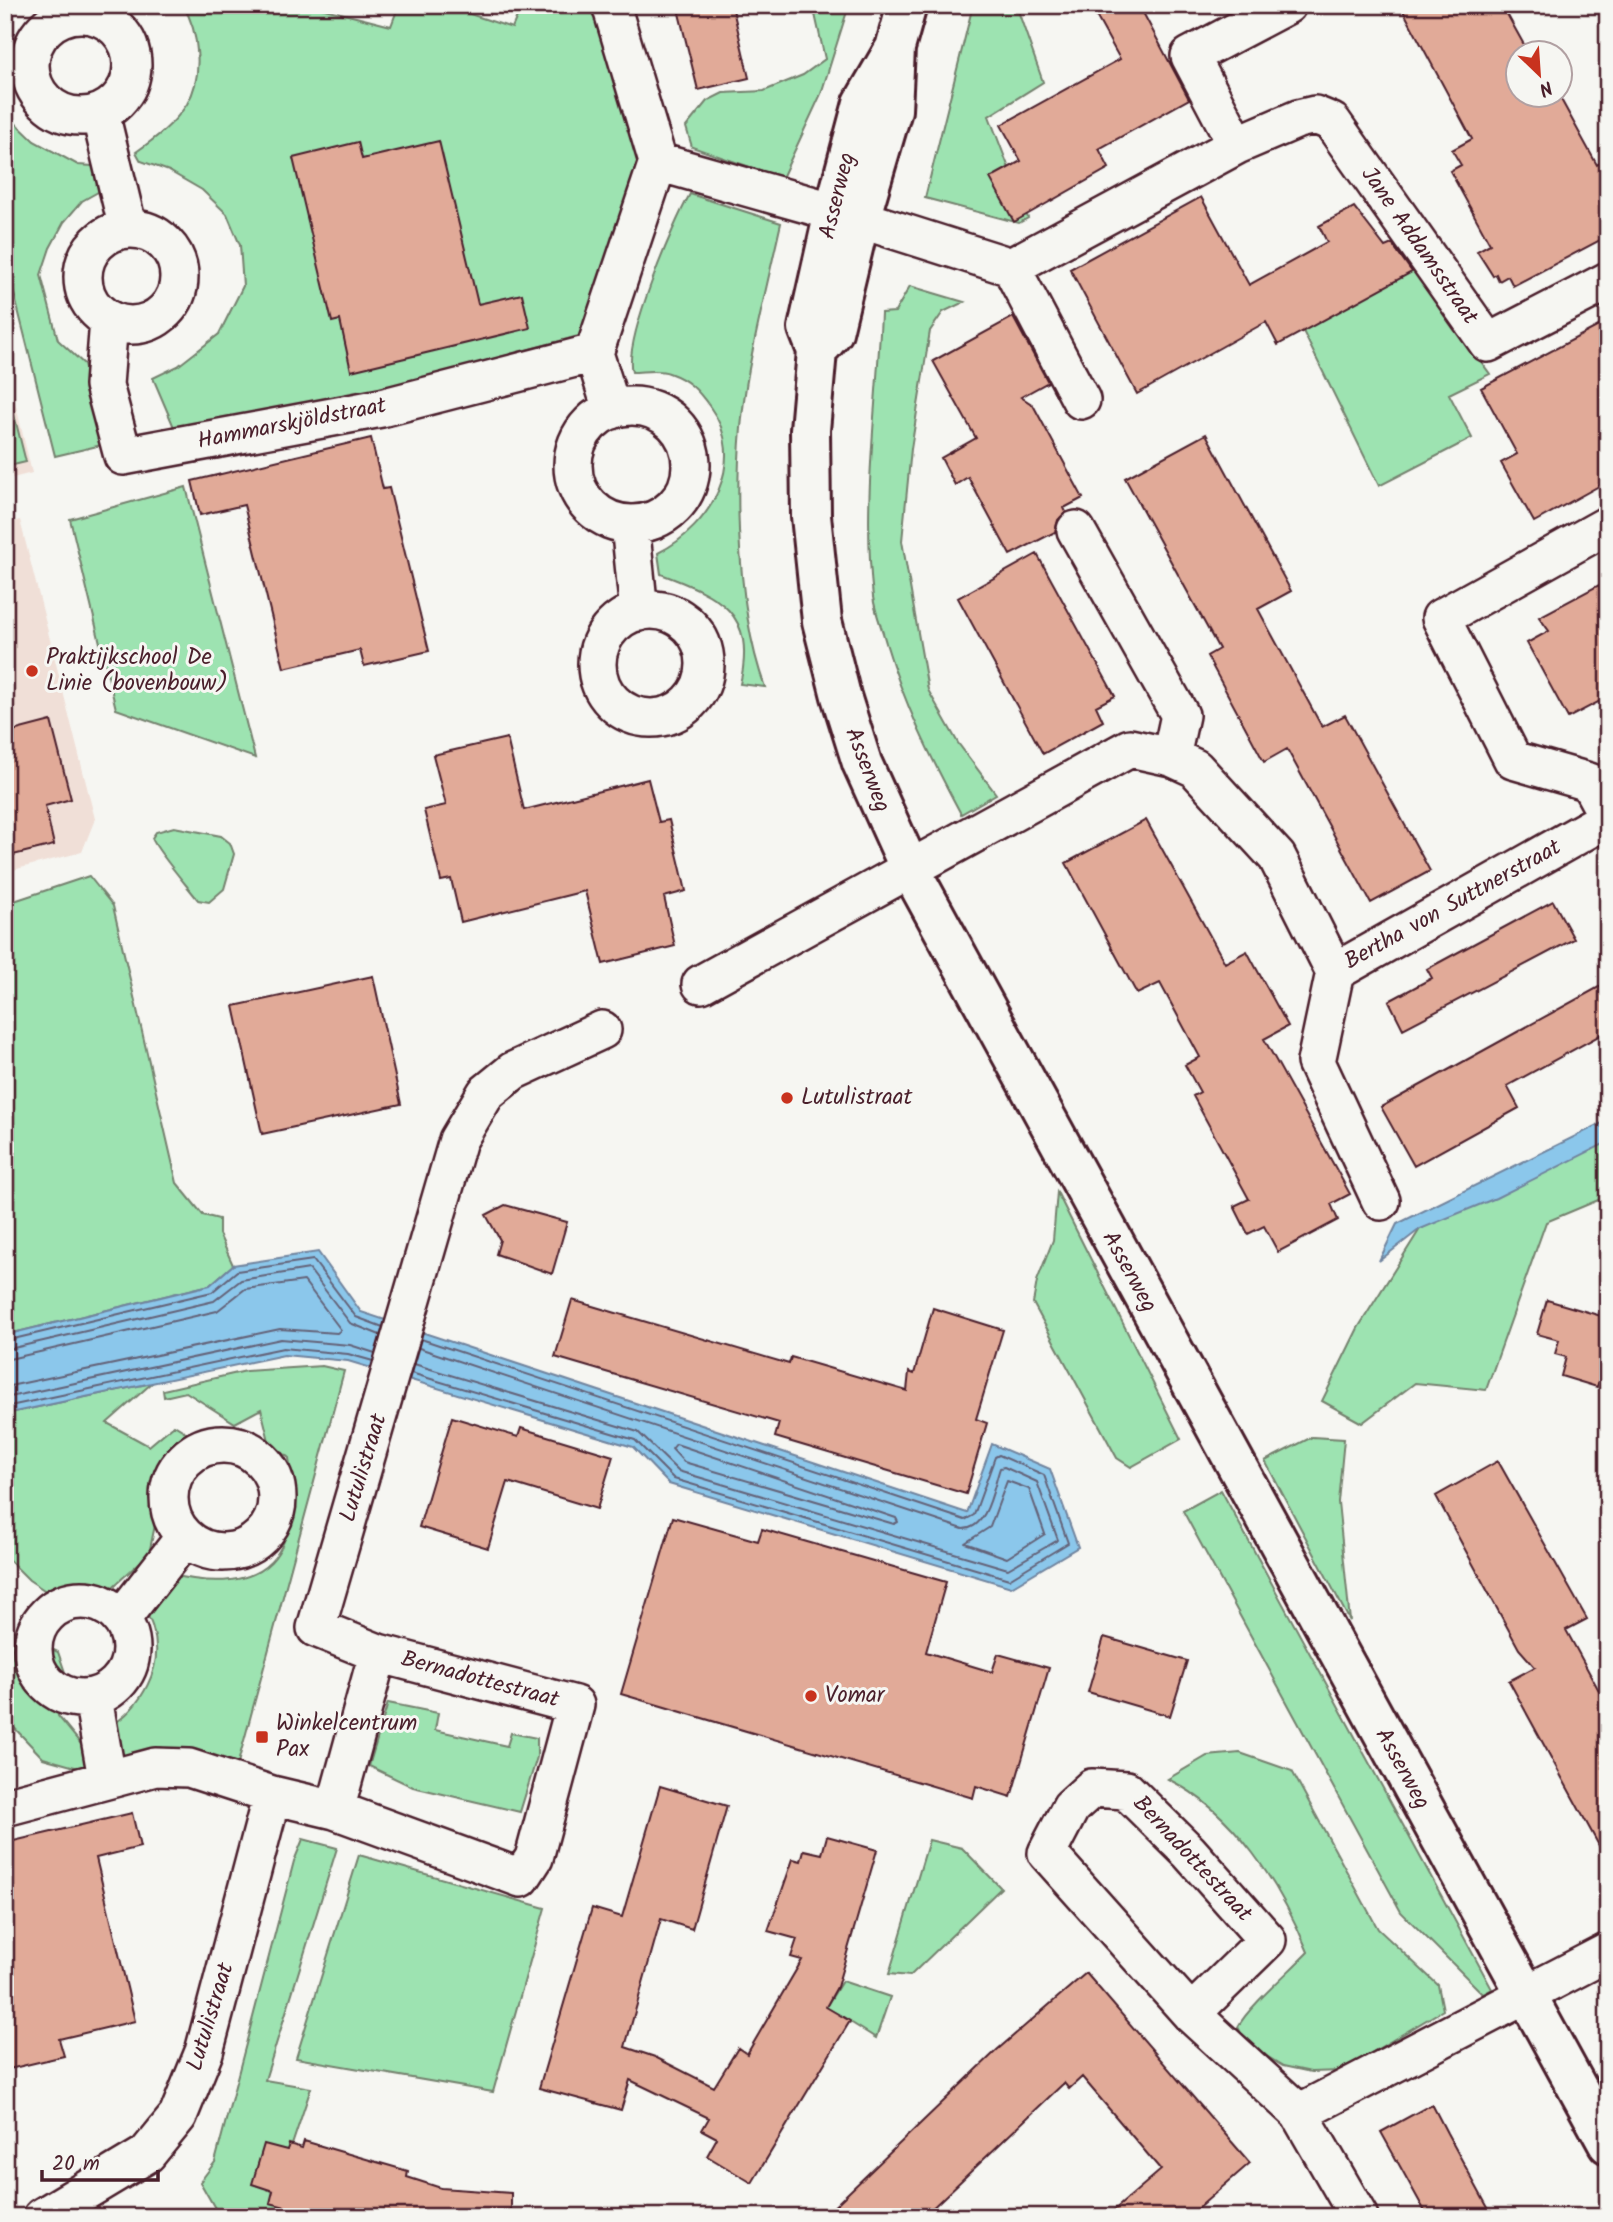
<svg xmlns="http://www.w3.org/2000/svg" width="1613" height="2222" viewBox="0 0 1613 2222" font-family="Kalam,sans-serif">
<rect width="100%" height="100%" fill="#f6f6f2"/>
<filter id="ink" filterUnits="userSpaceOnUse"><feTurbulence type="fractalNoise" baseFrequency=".0143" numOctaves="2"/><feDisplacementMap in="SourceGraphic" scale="14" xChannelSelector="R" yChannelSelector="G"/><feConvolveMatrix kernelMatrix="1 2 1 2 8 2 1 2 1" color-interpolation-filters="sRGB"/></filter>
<g filter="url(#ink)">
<path fill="#f0dfd7" d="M5,360L32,473L5,480Z
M20,520L95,819L82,852L5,872V524Z"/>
<path fill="#9de3b1" stroke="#74816e" stroke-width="2" d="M183,5H309L391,26L399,5H443L512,28L522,5H594L643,169L586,334L259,422L176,432L153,378L178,366L219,334L243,286L240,245L227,214L202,190L169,171L141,161L136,152C156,138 174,124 187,104C204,76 199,32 183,5Z
M813,5H849L821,94L782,178L692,147L686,127L707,101L723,93L764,91L803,75L825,59Z
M973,5H1016L1043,82L989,116L1028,218L1019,223L925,198Z
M5,113L34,141L78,165L107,167V187L82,201L64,222L50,248L41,275L58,340L84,364L106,444L55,456L5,258Z
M690,194L781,223C770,272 758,321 749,369C732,459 734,602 765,687L740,684C757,612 719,596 661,574L658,553C711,527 749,460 710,407C698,390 689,380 669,373C659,369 643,372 632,372C623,342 673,224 690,194Z
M1408,262L1490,374L1449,394L1472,438L1379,486L1298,321Z
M910,286L964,302L943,312L930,331L911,449L902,541L928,690L958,743L996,794L961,814C931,758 904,704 886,643C882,628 875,612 873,597C862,502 877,408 881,313L895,312Z
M5,379L26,462L5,467Z
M186,487L255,758L116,709L70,519Z
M174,827L221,836L230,843L234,854L224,889L209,902L198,900C188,887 156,850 152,838L156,832Z
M89,876L113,906L177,1183L203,1215L219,1219V1234L233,1265L210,1285L5,1335V904Z
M1608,1140V1196L1546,1222L1486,1390L1415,1383L1362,1423L1322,1401L1358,1328L1420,1229Z
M1057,1192L1181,1439L1131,1467L1117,1458L1033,1303L1037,1281L1053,1240Z
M322,1366L344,1371L235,1774L161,1747L116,1761L109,1727C141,1708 165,1667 153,1629C151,1620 145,1612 142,1604L168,1574C268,1599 302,1555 289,1458L269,1441L261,1409L235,1423L186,1392L164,1397L163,1390L246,1371Z
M152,1383L107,1423L149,1446L174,1425L197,1439L169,1457L149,1554L82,1615L29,1580L5,1556V1414Z
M1312,1437L1344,1439L1338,1502L1350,1621L1265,1461Z
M1221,1490L1492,1989L1483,1994L1401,1912L1183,1511Z
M5,1627L58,1652L68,1681L58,1716L95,1761L82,1769L43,1758L5,1718Z
M388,1703L438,1713L435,1730L507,1746L511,1733L537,1738V1757L520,1812L413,1787L369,1766Z
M1240,1753L1292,1771L1378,1929L1438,1985L1443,2010L1341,2071L1311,2072L1283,2066L1246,2044L1238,2027C1247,2008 1291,1970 1308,1952C1280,1885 1235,1812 1168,1779L1207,1756Z
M303,1839L337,1848L265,2080L311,2088L289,2154L287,2186L298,2217H220L200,2182L215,2162L294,1861Z
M929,1840L962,1848L1001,1888L910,1976L889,1974Z
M359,1855L545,1908L493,2092L296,2058Z
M842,1981L890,1997L876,2038L826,2007Z"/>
<path fill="#8bc7eb" stroke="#71849e" stroke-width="2" d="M1608,1120V1142L1496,1198L1420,1229L1379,1261L1397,1224Z
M318,1252L361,1312L967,1513L992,1444L1050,1469L1078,1547L1011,1587L669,1484L633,1447L348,1361L284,1355L5,1414V1335L210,1285L233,1265Z"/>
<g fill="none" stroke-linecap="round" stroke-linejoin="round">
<path stroke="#646278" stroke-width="2" d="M5,1341L212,1292L237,1271L313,1260L356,1317L383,1327
M5,1350L214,1301L241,1280L309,1269L350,1323L380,1335
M5,1360L217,1311L245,1289L304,1281L341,1330L337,1333L280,1329L5,1387
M414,1364L638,1432L678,1471L1008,1569L1058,1540L1037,1482L1004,1467L1000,1468C993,1488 988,1529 963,1529L419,1348
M411,1373L635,1440L674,1479L1009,1579L1068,1543L1044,1475L999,1455L995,1457L974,1515L965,1520L421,1339
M5,1398L281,1339L350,1345L375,1353
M5,1407L283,1348L348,1354L373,1361
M676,1444L896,1518L898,1522L894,1524L684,1462L672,1449Z
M1007,1481L1029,1489L1045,1534L1007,1558L965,1543L990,1527Z"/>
</g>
<path fill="#e1aa98" stroke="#4a1f2b" stroke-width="2" d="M677,5H732L749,78L698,90Z
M1090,5H1139L1189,99L1099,149L1109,168L1014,222L990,178L1021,161L1001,125L1120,59Z
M1400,5H1502L1528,52H1518V94H1558L1597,165L1608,159V236L1513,286L1508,276L1499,281L1496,274L1493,276L1477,251L1490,244L1450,171L1461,165L1452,150L1472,139Z
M439,141L478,304L522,294L530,328L351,371L340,320L332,322L293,158L358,142L362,159Z
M1201,197L1249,285L1327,242L1319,226L1354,207L1385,247L1392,244L1412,272L1278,345L1266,322L1137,394L1070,269Z
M1013,317L1048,382L1021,397L1033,405L1083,498L1064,508L1066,512L1058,520L1055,532L1010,555L968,477L955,485L941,458L976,438L933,361Z
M1608,321V481L1534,522L1501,463L1517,454L1481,388Z
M1206,434L1291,591L1258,609L1322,727L1345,715L1430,871L1371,903L1287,749L1264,762L1207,656L1219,649L1125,478Z
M371,438L383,489L389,488L429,651L364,666L360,650L284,668L244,505L200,515L192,481Z
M1037,554L1115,696L1096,706L1103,721L1043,754L958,598Z
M1599,585L1608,601V697L1568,718L1527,643L1549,631L1539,617Z
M51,721L71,799L45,806L54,845L5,857V733Z
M507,738L524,810L648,779L659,822L669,820L686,891L664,897L675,946L603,964L585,891L461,922L451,879L441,881L424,810L446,805L433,755Z
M1146,820L1225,963L1247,951L1255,966L1288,1026L1264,1039L1350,1194L1331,1204L1338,1220L1278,1252L1264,1226L1248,1234L1234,1206L1249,1199L1193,1096L1200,1092L1185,1065L1200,1057L1160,983L1137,994L1066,863Z
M1553,901L1574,939L1403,1029L1389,1001L1432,978L1427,969Z
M373,976L401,1104L262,1134L234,1006Z
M1608,982V1031L1507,1086L1519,1108L1414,1166L1381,1107Z
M505,1205L567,1222L552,1274L496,1254L500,1240L486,1215Z
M572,1300L789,1364L791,1357L907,1391L909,1372L914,1374L933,1308L1003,1330L976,1419L987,1423L966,1494L775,1437L779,1423L555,1357Z
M1547,1300L1608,1318V1369L1603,1368L1597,1387L1561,1376L1566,1357L1555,1354L1559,1340L1537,1334Z
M452,1417L518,1437L521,1428L613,1456L597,1509L508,1482L488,1548L419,1527Z
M1498,1461L1587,1619L1566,1630L1608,1707V1862L1509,1681L1535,1667L1519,1649L1436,1496Z
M673,1517L758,1541L762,1529L946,1582L926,1652L992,1672L998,1654L1049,1668L1011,1797L976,1786L973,1798L621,1694Z
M1104,1637L1187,1661L1170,1716L1088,1692Z
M660,1786L727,1806L692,1929L661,1919L625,2047L655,2057L714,2087L738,2048L747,2054L802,1960L791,1957L797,1939L768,1931L793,1859L801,1861L804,1850L822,1854L827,1836L877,1850L837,1987L826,2007L850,2021L752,2183L707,2156L717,2138L702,2130L709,2118L630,2080L621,2110L539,2088L592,1908L622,1917Z
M132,1813L140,1847L96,1858L135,2021L59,2039L64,2056L5,2070V1843Z
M1086,1973L1250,2163L1188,2217H1106L1161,2170L1082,2077L1069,2089L1064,2083L923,2217H823L997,2050Z
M1432,2104L1447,2133L1493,2217H1428L1381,2132Z
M304,2141L408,2171L407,2177L441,2188L511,2193V2217H296L297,2210L270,2203L273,2191L252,2184L264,2144L287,2150L289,2144L302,2148Z"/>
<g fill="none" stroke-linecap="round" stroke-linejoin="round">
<defs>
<path id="minor" d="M30 65a51 51 0 1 1 102 0a51 51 0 1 1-102 0Z
M100,113L128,229
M1237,145L1190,56L1287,5
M658,162L860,219L1011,267L1081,400
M83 277a48 48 0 1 1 96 0a48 48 0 1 1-96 0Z
M1011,267L1237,145L1298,119L1315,115L1332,122L1488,343L1608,281
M109,320L104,385L123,456L381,408L594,353L612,410
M594,353L658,162L611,5
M573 465a59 59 0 1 1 118 0a59 59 0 1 1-118 0Z
M630,524L639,612
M1608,525L1441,618L1513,760L1589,782L1608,817
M1076,530L1180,715L1171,757
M597 664a54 54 0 1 1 108 0a54 54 0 1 1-108 0Z
M1335,972L1608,818
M701,984L1130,748L1171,757L1195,768L1277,857L1335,972L1316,1062L1381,1201
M169 1498a54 54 0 1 1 108 0a54 54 0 1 1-108 0Z
M33 1649a49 49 0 1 1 98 0a49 49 0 1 1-98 0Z
M121,1619L185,1537
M93,1698L107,1778
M5,1807L155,1767L189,1768L272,1795L335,1810L521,1878L534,1858L575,1705L378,1653L316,1628L458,1140L486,1093L513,1071L602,1030
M335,1810L378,1653
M1191,2014L1267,1940L1189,1852L1126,1790L1092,1788L1071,1807L1047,1853L1191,2014L1299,2113L1359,2217
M1299,2113L1608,1952
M42,2217L147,2154L178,2116L204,2052L272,1795"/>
<path id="tertiary" d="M895,48L863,103L834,212L808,328L817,351L810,430L811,516L822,621L841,696L862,763L910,869L1608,2144
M823,344L833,332L860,219L892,110L895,48L907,5"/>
</defs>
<use href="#minor" stroke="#4a1f2b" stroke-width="42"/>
<use href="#tertiary" stroke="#4a1f2b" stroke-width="44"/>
<use href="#minor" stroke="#f6f6f2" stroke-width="37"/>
<use href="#tertiary" stroke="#f6f6f2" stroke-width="38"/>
</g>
</g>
<g fill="#c8321e" stroke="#f6f6f2" stroke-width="2.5">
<circle cx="32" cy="671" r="7"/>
<circle cx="787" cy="1098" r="7"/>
<circle cx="811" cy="1696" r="7"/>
<rect x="255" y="1730" width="14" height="14" rx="3.5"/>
</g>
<g text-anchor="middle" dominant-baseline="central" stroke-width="6" stroke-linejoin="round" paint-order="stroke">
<g font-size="23" fill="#4a1f2b" stroke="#f6f6f2">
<text transform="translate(838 196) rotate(-76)">Asserweg</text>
<text transform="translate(1419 246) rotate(55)">Jane Addamsstraat</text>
<text transform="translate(292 424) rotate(-11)">Hammarskjöldstraat</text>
<text transform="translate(867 770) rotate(69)">Asserweg</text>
<text transform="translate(1453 905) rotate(-29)">Bertha von Suttnerstraat</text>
<text transform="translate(1129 1272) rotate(61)">Asserweg</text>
<text transform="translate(364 1468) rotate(-73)">Lutulistraat</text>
<text transform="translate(480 1680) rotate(15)">Bernadottestraat</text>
<text transform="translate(1402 1769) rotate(61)">Asserweg</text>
<text transform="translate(1192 1859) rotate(47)">Bernadottestraat</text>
<text transform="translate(211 2017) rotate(-73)">Lutulistraat</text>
</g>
<g font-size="23" fill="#4a1f2b" stroke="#f6f6f2" text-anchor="start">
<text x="46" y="658">Praktijkschool De<tspan x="46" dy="26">Linie (bovenbouw)</tspan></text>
<text x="801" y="1098">Lutulistraat</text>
<text x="825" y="1696">Vomar</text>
<text x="276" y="1724">Winkelcentrum<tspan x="276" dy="26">Pax</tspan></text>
</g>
</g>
<rect width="1613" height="2222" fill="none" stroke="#f6f6f2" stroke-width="28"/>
<rect x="14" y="14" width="1585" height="2194" fill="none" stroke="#4a1f2b" stroke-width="2.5" filter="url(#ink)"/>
<g transform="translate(1539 74) rotate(155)"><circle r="33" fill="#f6f6f2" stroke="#b1a0a2" stroke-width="2"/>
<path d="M0-5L12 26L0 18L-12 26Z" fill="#c8321e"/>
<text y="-10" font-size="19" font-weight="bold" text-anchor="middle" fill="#4a1f2b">N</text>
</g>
<path d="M42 2170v10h116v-10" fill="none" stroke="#4a1f2b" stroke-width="3.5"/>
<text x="52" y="2170" font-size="21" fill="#4a1f2b" stroke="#f6f6f2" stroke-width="5" paint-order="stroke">20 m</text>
</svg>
